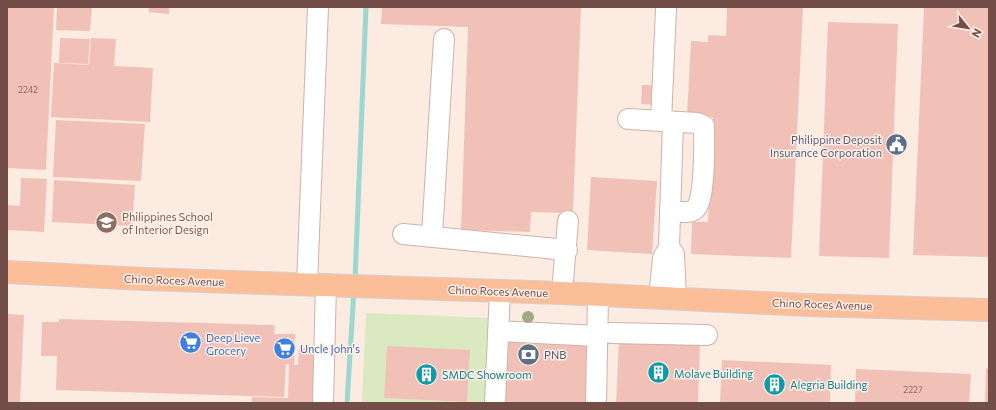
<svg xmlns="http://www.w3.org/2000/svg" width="996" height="410" viewBox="0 0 996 410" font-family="Commissioner,sans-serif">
<rect width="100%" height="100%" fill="#fcebe1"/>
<path fill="#dbe9c0" d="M366,313L493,318L491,403H362Z"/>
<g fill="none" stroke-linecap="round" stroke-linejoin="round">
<path stroke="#9cd7d1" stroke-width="5" d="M355,280L366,7
M347,403L354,290"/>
</g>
<path fill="#f1c1b8" d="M7,7H54L46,170L7,168Z
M57,7H92L90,31L56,30Z
M149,7H169V14L149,12Z
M382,7H581L573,213L531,212L530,232L461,230L468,27L381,24Z
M727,7H803L791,258L691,254L692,222H708L713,117L687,116L691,41L708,42V35L726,36Z
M924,7H989L988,257L913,255Z
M828,22L898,24L889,258L819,256Z
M60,38L90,39L88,64L59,63Z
M91,38L116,39L114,66L153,68L150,122L51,117L54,63L89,65Z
M642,85H657L656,105L641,104Z
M56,120L145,124L141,181L53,177Z
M591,177L657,181L652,254L587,250Z
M21,178L47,179L44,232L7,230V205L20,206Z
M54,180L135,185L132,226L52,222Z
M7,314L24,315L20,403H7Z
M59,319L275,325L274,334H295L294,365H298L299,348H316L315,403H252V397L288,398L289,364H286L284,397L56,390L57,356H41L42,322H59Z
M505,339L593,344L591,403H503Z
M619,340L700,343L698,403H616Z
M387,346L470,350L467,402L384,398Z
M722,360L831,365L830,403H720Z
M986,368L989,369V403H985Z
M856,369L971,374L969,403H855Z"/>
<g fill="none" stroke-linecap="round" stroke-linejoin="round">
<defs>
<path id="minor" d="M628,119L697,123L704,126C704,139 706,204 694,210C688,214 677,211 670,211
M661,121L666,9
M403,234L567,250
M432,235L444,39
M669,247L674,254L676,299
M307,284L318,7
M562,293L568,221
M659,298L663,258L669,247L673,122
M498,331L597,336
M611,333L707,335
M323,403L326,284
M495,403L500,291
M596,403L598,295"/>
<path id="major" d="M7,272L144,279L562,293L807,305L989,310"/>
</defs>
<use href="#minor" stroke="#cfb2ab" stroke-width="22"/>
<use href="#major" stroke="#d8cdcc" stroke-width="24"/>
<use href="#minor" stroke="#fff" stroke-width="20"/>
<use href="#major" stroke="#fbbe99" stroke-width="22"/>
</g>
<circle fill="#a3a987" cx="528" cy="317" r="6"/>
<defs>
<symbol id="civic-disc" viewBox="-11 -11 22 22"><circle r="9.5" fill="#5c6f8a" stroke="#ffefe7"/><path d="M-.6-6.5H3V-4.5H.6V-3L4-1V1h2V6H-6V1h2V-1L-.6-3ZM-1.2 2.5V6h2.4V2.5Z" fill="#fff"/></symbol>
<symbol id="school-disc" viewBox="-11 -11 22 22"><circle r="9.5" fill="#8d6e63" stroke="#ffefe7"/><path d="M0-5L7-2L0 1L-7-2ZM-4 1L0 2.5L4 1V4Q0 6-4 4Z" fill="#fff"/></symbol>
<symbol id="supermarket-disc" viewBox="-11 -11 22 22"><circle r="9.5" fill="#3f7fe0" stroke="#ffefe7"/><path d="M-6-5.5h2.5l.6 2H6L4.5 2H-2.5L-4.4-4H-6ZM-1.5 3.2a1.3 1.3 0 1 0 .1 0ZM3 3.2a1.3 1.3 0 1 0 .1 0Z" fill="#fff"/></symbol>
<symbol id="bank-disc" viewBox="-11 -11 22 22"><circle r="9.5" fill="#5c6f8a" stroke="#ffefe7"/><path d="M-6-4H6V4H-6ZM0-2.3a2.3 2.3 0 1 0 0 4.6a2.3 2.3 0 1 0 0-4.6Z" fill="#fff"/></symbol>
<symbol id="building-disc" viewBox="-11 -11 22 22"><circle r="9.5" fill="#0f9aa8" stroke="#ffefe7"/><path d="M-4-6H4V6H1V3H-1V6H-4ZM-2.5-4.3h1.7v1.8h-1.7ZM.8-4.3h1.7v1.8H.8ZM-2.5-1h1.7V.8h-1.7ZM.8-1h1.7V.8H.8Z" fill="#fff"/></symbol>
</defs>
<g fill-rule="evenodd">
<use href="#civic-disc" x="884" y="132" width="25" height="25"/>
<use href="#school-disc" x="94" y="210" width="25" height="25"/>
<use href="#supermarket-disc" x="178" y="330" width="25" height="25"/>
<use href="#supermarket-disc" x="272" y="336" width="25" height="25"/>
<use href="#bank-disc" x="516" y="342" width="25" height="25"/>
<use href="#building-disc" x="646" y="360" width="25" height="25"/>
<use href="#building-disc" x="414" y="362" width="25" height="25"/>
<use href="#building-disc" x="762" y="372" width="25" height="25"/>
</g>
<g text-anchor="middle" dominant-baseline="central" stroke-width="3" stroke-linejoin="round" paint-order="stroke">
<g font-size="9" fill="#926a64">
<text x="28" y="89">2242</text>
<text x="913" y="389">2227</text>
</g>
<g font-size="11" fill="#4e5e75" stroke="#ffefe7" text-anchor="end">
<text x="882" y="139">Philippine Deposit<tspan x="882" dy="13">Insurance Corporation</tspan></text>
<text x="544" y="354" text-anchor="start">PNB</text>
</g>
<g font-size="11" fill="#785e54" stroke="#ffefe7" text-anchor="start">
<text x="122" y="216">Philippines School<tspan x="122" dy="13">of Interior Design</tspan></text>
</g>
<g font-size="11" fill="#734d48" stroke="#ffefe7">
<text transform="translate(174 280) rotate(2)">Chino Roces Avenue</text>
<text transform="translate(498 291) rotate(2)">Chino Roces Avenue</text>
<text transform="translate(822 304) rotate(2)">Chino Roces Avenue</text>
</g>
<g font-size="11" fill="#366cbe" stroke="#ffefe7" text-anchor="start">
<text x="206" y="337">Deep Lieve<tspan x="206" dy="13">Grocery</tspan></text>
<text x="300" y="348">Uncle John's</text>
</g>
<g font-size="11" fill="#0d838f" stroke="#ffefe7" text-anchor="start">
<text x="674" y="373">Molave Building</text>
<text x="442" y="374">SMDC Showroom</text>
<text x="790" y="384">Alegria Building</text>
</g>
</g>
<rect width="996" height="410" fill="none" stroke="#734d48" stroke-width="16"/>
<g transform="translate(968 28) rotate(120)" stroke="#ffefe7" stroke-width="3" paint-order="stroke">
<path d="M0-3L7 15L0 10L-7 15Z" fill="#734d48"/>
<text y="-6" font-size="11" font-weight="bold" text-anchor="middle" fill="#734d48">N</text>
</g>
</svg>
